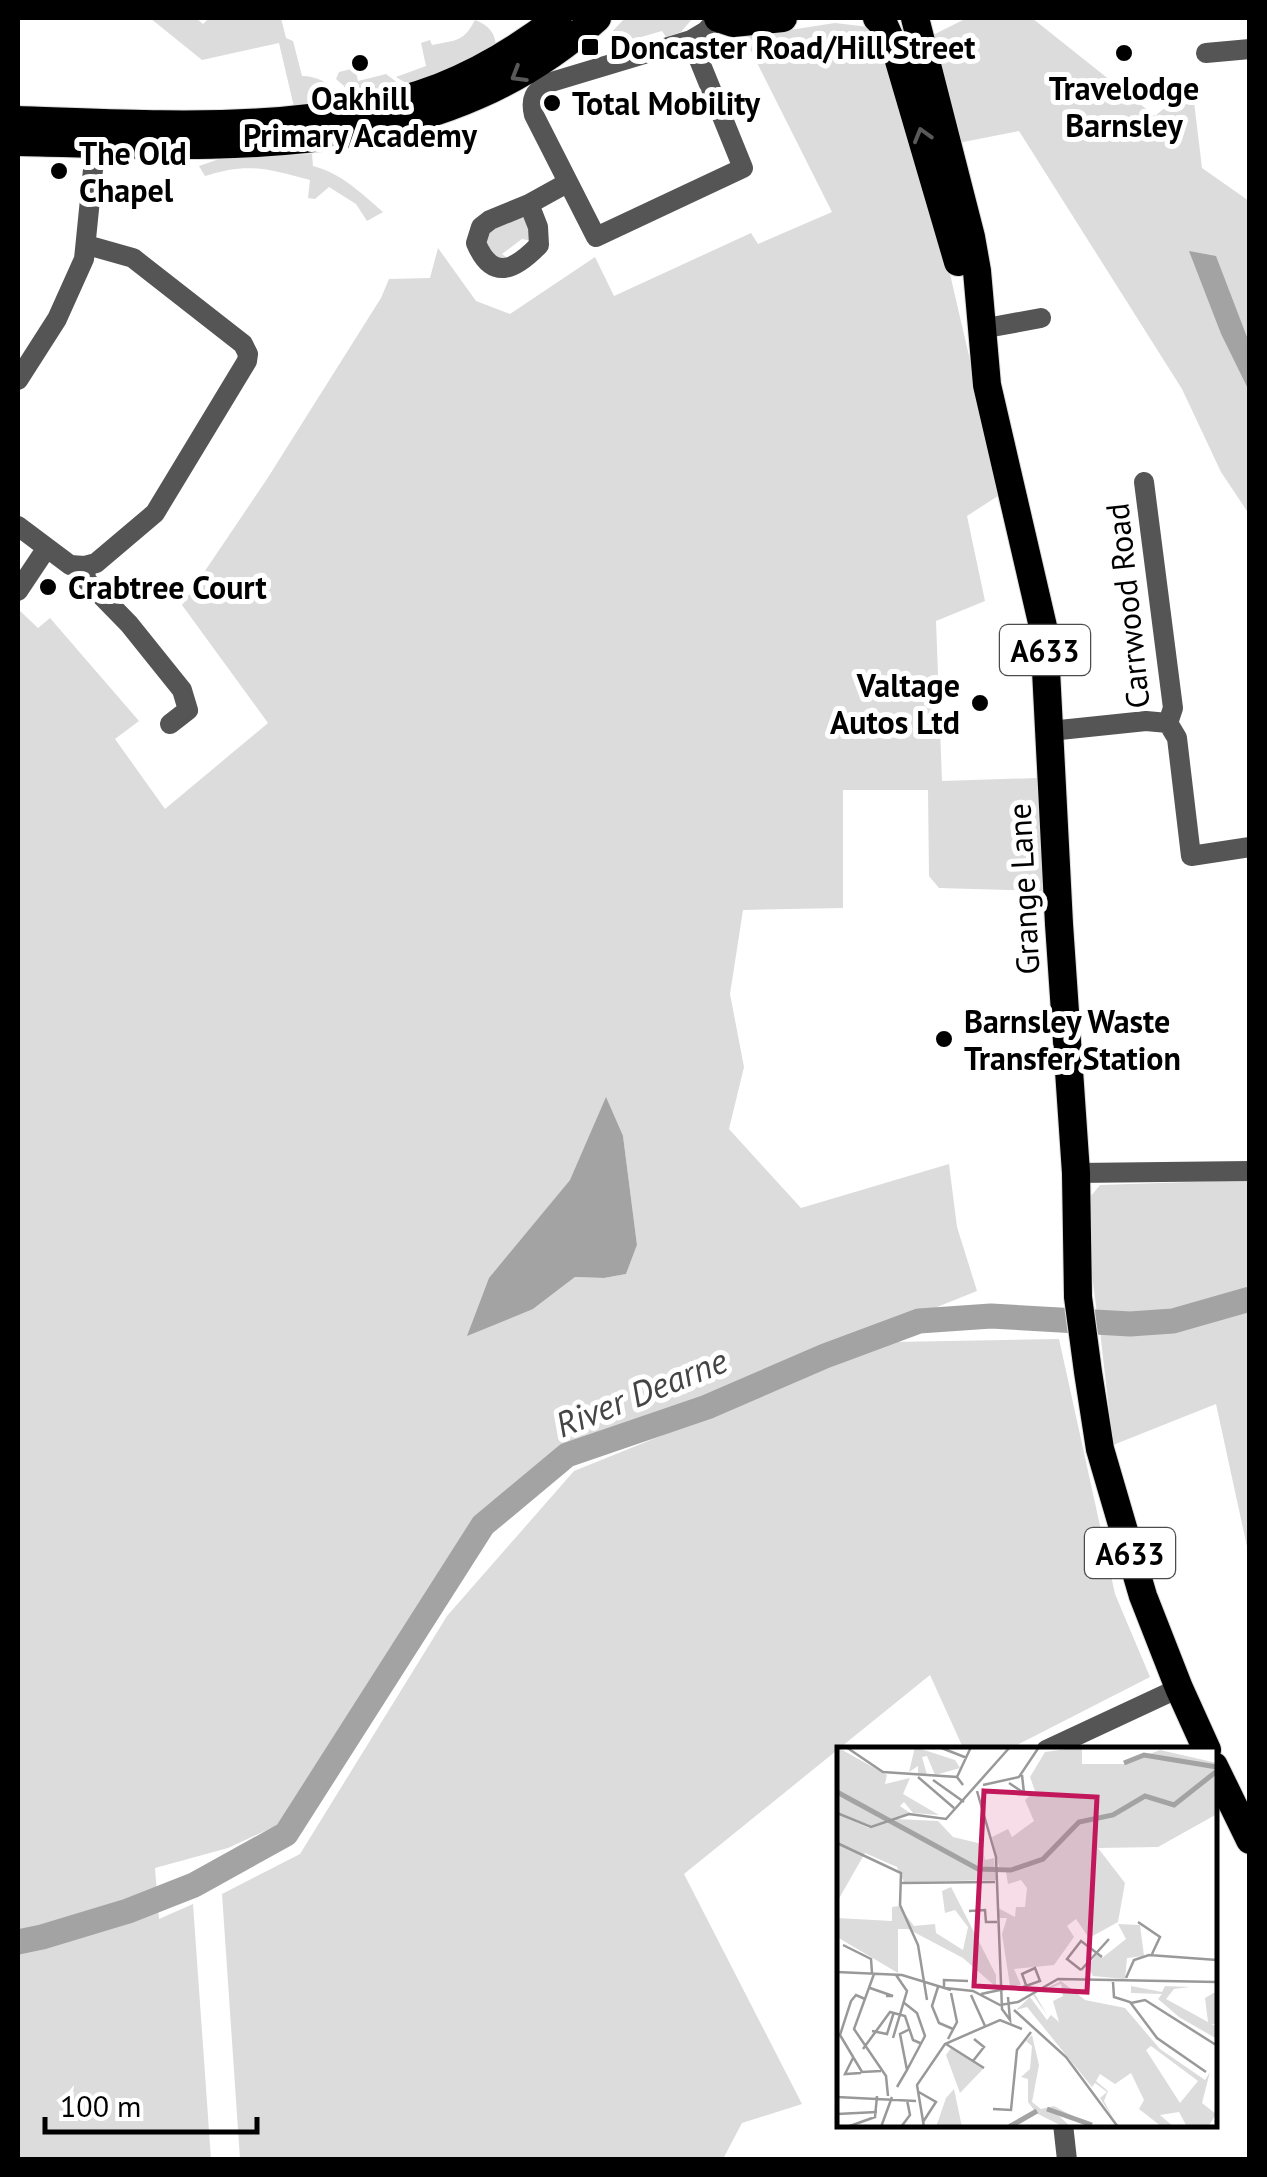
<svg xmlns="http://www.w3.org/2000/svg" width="1267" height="2177" viewBox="0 0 1267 2177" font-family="'PT Sans',sans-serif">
<rect width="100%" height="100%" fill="#fff"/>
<path fill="#dcdcdc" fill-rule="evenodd" d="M150,18H196L203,24L209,18H281L286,38L293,41L302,76C316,75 338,87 344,100L294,107L279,43L202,60Z
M625,18H693L681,32L666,37L662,31L614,45L607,37Z
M967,18H1032L1155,116L1192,85L1202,168L1249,201V342L1216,257L1190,252L1221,334L1249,391V514L1221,472L1182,389L1019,131L953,144L931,36Z
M475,20C488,25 495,32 496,46L452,70L429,76L409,85L396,77L426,66L421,43L430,40L432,45C455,40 463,43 475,20Z
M835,23L869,27L886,51L934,205L1001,494L967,516L985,601L936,621L942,781L1037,778L1043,891L939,888L929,876L928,790H843V908L743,910L730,994L744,1067L729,1129L801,1208L949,1164L957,1227L977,1291L567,1455L476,1521L278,1825L228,1848L155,1868L159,1919L193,1904L211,2159H18V609L38,628L50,618L139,721L115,739L165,809L268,723L182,605L267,479L381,298L389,279L430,278L438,248L476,301L510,314L595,257L614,296L751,233L758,244L832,212L744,37ZM623,1136L637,1245L626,1274L604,1278L575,1277L533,1309L532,1227L570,1180Z
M355,68L358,81L386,74L398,83L399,89L350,99L344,86L336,79L339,72Z
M312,154L313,166C341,173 361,193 383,212L367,221L356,204L329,187L315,199L308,198L310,180C267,169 249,162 205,176L199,166L222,158Z
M517,217L525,218L532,241L522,239L502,254L510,260L488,256L484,233Z
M1249,1180V1292L1170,1313L1126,1320L1097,1314L1086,1228V1202L1100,1185Z
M1249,1307V1556L1216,1404L1113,1445L1100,1331H1169Z
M1059,1339L1115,1594L1150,1677L1009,1749L964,1750L930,1675L684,1874L802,2104L742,2123L723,2159H240L222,1894L300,1854L447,1616L574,1471L893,1342Z"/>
<path fill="#a3a3a3" d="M1189,251L1216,256L1249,342V391L1221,334Z
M606,1097L623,1136L637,1245L626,1274L604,1278L575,1277L533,1309L467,1336L489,1278L570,1180Z"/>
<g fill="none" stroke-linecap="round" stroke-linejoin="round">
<path stroke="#a3a3a3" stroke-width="25" d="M18,1942L42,1937L128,1911L194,1885L286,1834L483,1525L567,1455L707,1407L825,1356L919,1321L991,1316L1130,1324L1173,1321L1250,1299"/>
<defs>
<path id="highway" d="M718,18L733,23L783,18
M877,18L884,25L897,54L958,262
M915,18L971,237L977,271L987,385L1044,631L1059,924L1076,1173L1078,1297L1088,1372L1100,1449L1143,1596L1179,1688L1207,1750
M18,120C155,124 310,137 440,87C483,70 522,46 558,18
M18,142C222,146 433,166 597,18
M1214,1766L1250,1840"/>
</defs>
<use href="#highway" stroke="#dbdbdb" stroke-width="30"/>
<path stroke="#555" stroke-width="20" d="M691,40L743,168L596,237L534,115C530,99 534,92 548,83L691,40L706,31L718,18
M1206,53L1250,49
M529,204L490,220L481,227L476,243C492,281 514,271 539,245L538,227L529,204L567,183
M981,329L1041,318
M18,380L57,319L84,259L97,130
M1144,482L1173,708L1168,723
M18,526L70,565L85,566L96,563L155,513L247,361L248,354L243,344L133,258L87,245
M85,566L86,580L129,624L182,690L188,710L170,724
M18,591L46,549
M1050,731L1146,721L1168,723L1177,738L1191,856L1250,847
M1076,1173L1250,1171
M1046,1750L1179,1688
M1063,2124L1067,2160"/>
<use href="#highway" stroke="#000" stroke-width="28"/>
</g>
<defs><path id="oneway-chevron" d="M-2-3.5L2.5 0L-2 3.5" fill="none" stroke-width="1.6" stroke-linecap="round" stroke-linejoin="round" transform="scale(2.5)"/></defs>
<g stroke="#595959">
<use href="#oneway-chevron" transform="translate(518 75) rotate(149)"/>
<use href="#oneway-chevron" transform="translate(922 135) rotate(-106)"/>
</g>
<g fill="#000" stroke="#fff" stroke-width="4">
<rect x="580" y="37" width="20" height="20" rx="5"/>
<circle cx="1124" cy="53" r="10"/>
<circle cx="360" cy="63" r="10"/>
<circle cx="552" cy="103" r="10"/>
<circle cx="59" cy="171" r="10"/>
<circle cx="48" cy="587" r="10"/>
<circle cx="980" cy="703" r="10"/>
<circle cx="944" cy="1039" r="10"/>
</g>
<g text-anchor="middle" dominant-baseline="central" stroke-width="10" stroke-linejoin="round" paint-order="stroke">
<g fill="#fff" stroke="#4c4c4c" stroke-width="2.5">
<rect x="1000" y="625" width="90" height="50" rx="8"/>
<rect x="1085" y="1528" width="90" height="50" rx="8"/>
</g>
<g font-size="30" font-weight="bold" fill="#000">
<text x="1045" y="650">A633</text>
<text x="1130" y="1553">A633</text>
</g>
<g font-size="32" font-weight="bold" fill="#000" stroke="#fff" text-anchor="start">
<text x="610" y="47">Doncaster Road/Hill Street</text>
<text x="1124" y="88" text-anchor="middle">Travelodge<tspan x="1124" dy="37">Barnsley</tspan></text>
<text x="360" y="98" text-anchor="middle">Oakhill<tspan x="360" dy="37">Primary Academy</tspan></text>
<text x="572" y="103">Total Mobility</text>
<text x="79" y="153">The Old<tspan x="79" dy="37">Chapel</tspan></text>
<text x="68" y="587">Crabtree Court</text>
<text x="960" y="685" text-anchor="end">Valtage<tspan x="960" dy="37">Autos Ltd</tspan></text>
<text x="964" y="1021">Barnsley Waste<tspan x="964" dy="37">Transfer Station</tspan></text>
</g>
<g font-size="32" fill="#000" stroke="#fff">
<text transform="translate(1127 606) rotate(-96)">Carrwood Road</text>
<text transform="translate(1023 889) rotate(-93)">Grange Lane</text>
</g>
<g font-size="35" font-style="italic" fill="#444" stroke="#fff">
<text transform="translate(641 1392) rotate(-22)">River Dearne</text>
</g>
</g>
<g transform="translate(837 1747)">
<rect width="380" height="380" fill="#fff"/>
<path d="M0,0L50,28L48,37L73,31L66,47L102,68L76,66L67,55L63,59L73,66L35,79L0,65ZM78,0L118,13L123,21L98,28L90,9L85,10L90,28L81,27V19L72,25ZM245,0V17H286L323,3L380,16V67L321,100L261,101L288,136L281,175L252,191L239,172L230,179L237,190L217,218L177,222L184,238L173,239L165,187L170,171H161V161L178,170L179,160H188L190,141L184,133L171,137L169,125L177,121L162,120L155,90L171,82L175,90L197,74L188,53L198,44L193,30L208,5ZM0,67L32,81L59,72L101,74L116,90L145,97L148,113L157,111L159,133L67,135L60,120L28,106L0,155ZM114,140L159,228V240L126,211L71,182H61V226L0,190V171L55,174V160L62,159L77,179L98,177L99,186L126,203L131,180L118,163L108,166L105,144ZM281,177L303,178L307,209L290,211L288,232L256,229L251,219L260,207L265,211L289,192ZM224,234L248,253L288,261L323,302L368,333L373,325L365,356L379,367L371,380H350L342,365L323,368L337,380H325L302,362L307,353L294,326L278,337L263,327L259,334L271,344L267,354L277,373L263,351L270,345L258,336L255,340L190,260L179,263L193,250L210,273L214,268L222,275L216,254L226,249L224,237L198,247L210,268L196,248ZM314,299L361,334L343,356L309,303ZM294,239L325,245L328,239L353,240L337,242L329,252L371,275L368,251L380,244V276L374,278H380V292L342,270L321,252L325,247L294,246ZM195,288L202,318L195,355L204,362L217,359L254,379L220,367L234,380H227L199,366L167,380L197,363L191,355V332L184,330L193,322L195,299L189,294ZM114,301L147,321L123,346L109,308ZM117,342L125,380H99L109,351Z" fill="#dcdcdc" fill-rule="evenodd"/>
<path fill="none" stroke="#a3a3a3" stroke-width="5" d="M287,16L307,8L380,20M0,45L141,122L174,123L206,112L242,75L276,68L308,49L337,58L380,24M210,362L255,378M172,380L200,364"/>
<path fill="none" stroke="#999" stroke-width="2.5" d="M9,0L46,25L120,30L126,38M102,0L130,11M81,30L117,61M120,30L134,0M96,33L127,55M172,36L187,46L185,28M146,38L182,30L202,0M140,44L159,110L165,262L173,273L171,250M0,66L34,80L72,67L109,72L173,0M0,96L64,126L63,158L81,198L90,253M64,136L158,135M132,164L148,163L149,175H160M301,175L323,190L315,207M6,198L34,212L35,226M244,223L230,212L244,194L265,210M244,223L272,192M0,225L65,228L114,243M37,227L17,282L49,329L51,349M289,231L297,213L312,208L380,213M276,235L277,250L293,255L320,291L369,325M101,240L95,259L102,276L116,282M107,240V233L131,234M186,240L203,234L198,221L185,227L189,238M33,241L56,249H49M108,241L136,244L163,258L181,255L221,232L380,235M144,247L177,240M134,248L148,279M28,252L19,248L14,254L3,288L25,325L44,324M66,255L80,266L88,289L70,323M294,256L308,253L379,298M177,263L229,310L281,380M35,284L50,287L57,265M56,291L70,244L59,228M111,292L120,275L114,246M109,297L147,321M26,302L53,265L68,269L76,293L83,296M16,311L8,327L24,326M136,314L147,300L137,292M60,340L70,323L63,287L73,282M80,344L99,355L86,375M0,350L79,354M156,362L174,363L180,303L194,285M0,367L40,365M10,380L38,370L40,349M44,380L55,350M64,380L73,368L70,353M87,380L80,338L108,297L163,273L185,282"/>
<path fill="#c2185b" fill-opacity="0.15" stroke="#c2185b" stroke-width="5" d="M147,44L260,50L250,245L137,239Z"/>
<rect width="380" height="380" fill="none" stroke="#000" stroke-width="5"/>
</g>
<rect width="1267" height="2177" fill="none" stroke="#000000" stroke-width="40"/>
<path d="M45 2117v15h212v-15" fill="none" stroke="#000000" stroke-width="5"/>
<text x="60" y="2117" font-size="30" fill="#000000" stroke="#ffffff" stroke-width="8" paint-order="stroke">100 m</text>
</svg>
